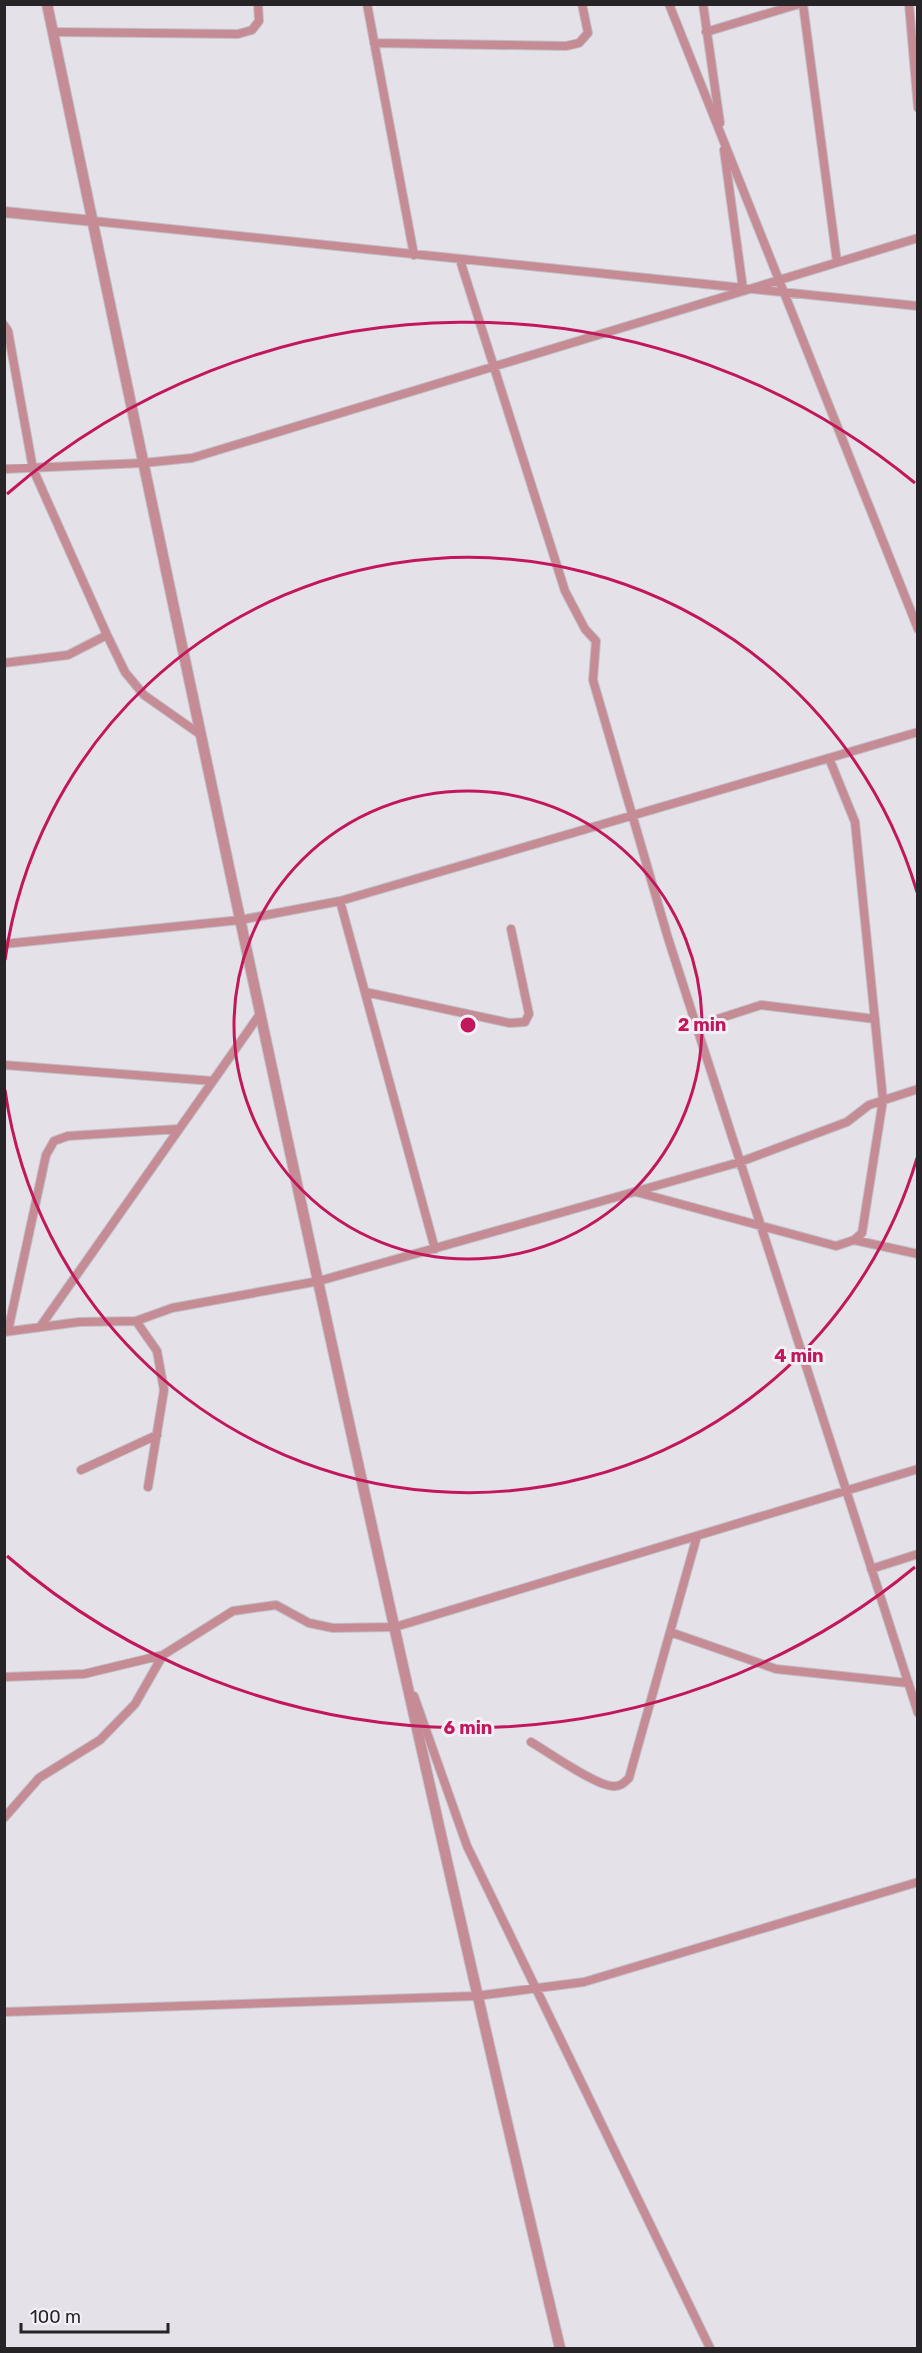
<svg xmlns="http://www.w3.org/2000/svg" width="922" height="2353" viewBox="0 0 922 2353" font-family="Rubik,sans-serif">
<rect width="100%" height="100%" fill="#e4e1e9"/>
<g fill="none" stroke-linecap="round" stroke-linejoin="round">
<defs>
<path id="minor" d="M367,4L414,255
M669,4L918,629
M703,4L720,123
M803,4L837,262
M909,4L918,108
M53,32L238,34L252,30L259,21L258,4
M706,32L799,4
M374,43L566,46L579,43L588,33L582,4
M724,150L743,289
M93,221L918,306
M460,260L565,591L585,629L596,641L593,680L668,938L918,1713
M4,325L8,331L33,469L107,635L125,672L144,695L201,735
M4,469L143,463L192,458L918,238
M4,663L68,655L107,635
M340,901L435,1249
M4,944L240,920L340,901L918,732
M365,992L510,1023L525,1022L529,1014L511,929
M696,1026L761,1005L875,1019
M4,1065L213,1081
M636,1192L836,1246L854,1240L862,1233L883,1100L855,822L829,758
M854,1240L918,1254
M136,1321L157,1351L164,1390L148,1487
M40,1327L260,1014
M8,1331L46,1155L54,1141L68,1136L179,1129
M4,1332L79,1322L136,1321L172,1308L319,1281L740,1162L847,1122L869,1105L918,1089
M81,1470L157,1435
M871,1569L918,1554
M670,1632L776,1669L908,1683
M4,1677L84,1674L163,1655L233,1611L276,1605L309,1623L333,1628L395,1627L918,1469
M414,1696L467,1846L710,2348
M531,1742C548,1752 595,1785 612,1786C620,1787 624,1783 629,1778L697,1536
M4,1818L39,1778L100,1740L135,1704L163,1655
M4,2012L476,1996L584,1982L918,1882"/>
<path id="tertiary" d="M47,4C211,787 375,1570 560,2348
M4,212L93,221"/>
</defs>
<use href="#minor" stroke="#c2bfc6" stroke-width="10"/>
<use href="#tertiary" stroke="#c2bfc6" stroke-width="12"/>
<use href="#minor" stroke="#c68c95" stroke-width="8"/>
<use href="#tertiary" stroke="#c68c95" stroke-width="10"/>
</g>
<g fill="none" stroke="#c2185b" stroke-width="3">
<circle cx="468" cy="1025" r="234"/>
<path d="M917 1158A468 468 0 0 1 5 1090M5 960A468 468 0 0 1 917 892"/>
<path d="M915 1567A703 703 0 0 1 7 1556M7 494A703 703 0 0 1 915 483"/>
</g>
<circle cx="468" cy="1025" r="9" fill="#c2185b" stroke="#f2eff6" stroke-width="3"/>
<g font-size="18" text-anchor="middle" font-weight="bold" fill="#c2185b" stroke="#f2eff6" stroke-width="6" stroke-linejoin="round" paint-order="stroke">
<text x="702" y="1031">2 min</text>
<text x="799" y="1362">4 min</text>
<text x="468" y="1734">6 min</text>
</g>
<rect width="922" height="2353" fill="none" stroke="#262427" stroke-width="12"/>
<path d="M21 2323v9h147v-9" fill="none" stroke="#262427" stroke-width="3"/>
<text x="30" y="2323" font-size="18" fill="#262427" stroke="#f2eff6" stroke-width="4.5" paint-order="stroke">100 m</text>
</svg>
